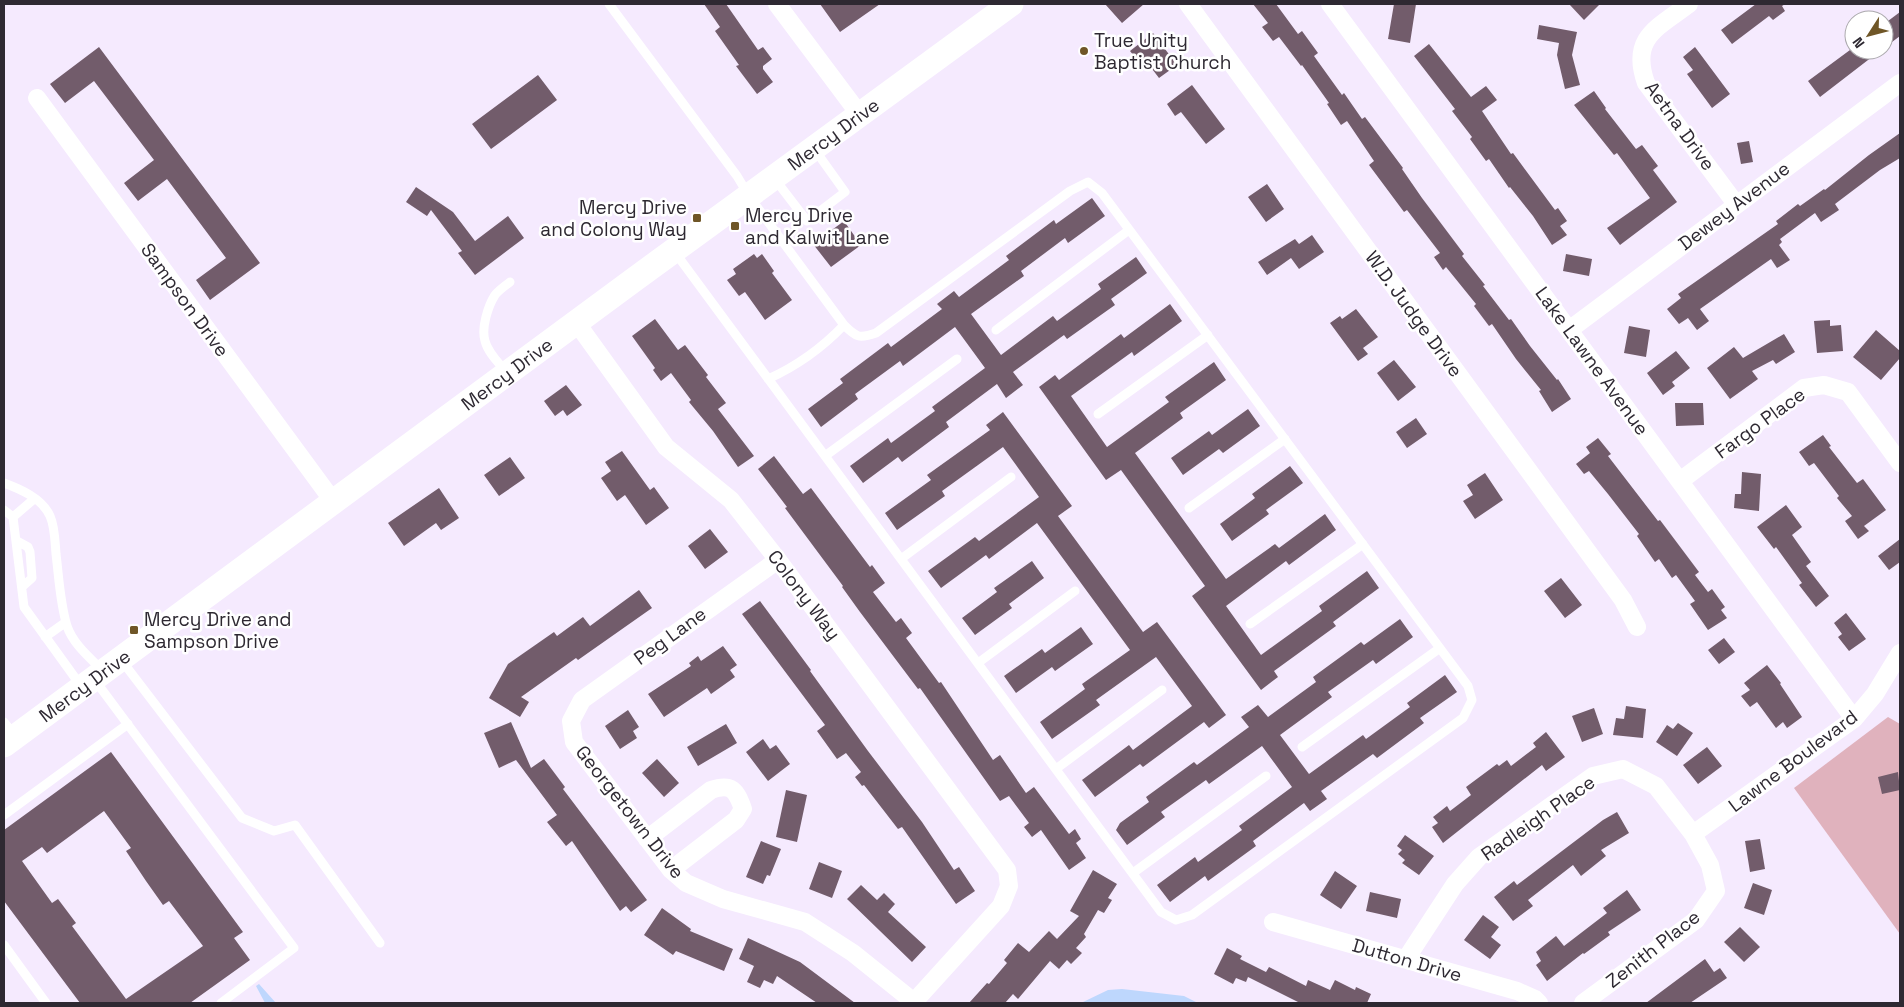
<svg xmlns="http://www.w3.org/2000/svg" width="1904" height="1007" viewBox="0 0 1904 1007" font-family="'Space Grotesk',sans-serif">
<rect width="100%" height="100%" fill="#f5eafe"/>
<path fill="#e0b2bd" d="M1888,717L1900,724V934L1794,788Z"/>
<path fill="#bed7fd" d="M259,984L276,1003H265L256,986Z
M1122,989L1184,996L1198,1003H1081L1108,990Z"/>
<path fill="#725c6b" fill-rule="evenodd" d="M704,4H726L758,50L763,47L772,59L763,66V69L773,82L757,94L736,66L739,65L715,31L720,27Z
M820,4H880L840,32Z
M1105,4H1144L1122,23Z
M1253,4H1276L1298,34L1302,31L1318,53L1314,56L1342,95L1344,93L1362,119L1365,117L1403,168L1402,169L1422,198L1464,254L1462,256L1485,285L1483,286L1509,320L1511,319L1530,346L1557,380L1558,379L1571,399L1552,412L1539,391L1541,390L1516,359L1492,324L1489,326L1474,306L1476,304L1446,267L1443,270L1434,257L1440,253L1407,210L1404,212L1369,165L1374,161L1347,121L1341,125L1327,104L1329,103L1302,65L1301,66L1279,37L1273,41L1262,27L1268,23Z
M1394,4H1416L1410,43L1388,39Z
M1569,4H1600L1584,20Z
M1756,4H1785L1782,6L1785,11L1773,20L1769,16L1732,44L1721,30Z
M1900,12V36L1884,48V24Z
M1539,25L1577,32L1572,55L1580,85L1565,89L1557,55L1559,43L1537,39Z
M1153,33L1177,65L1159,78L1146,61L1141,65L1130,51Z
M1429,44L1471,97L1486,86L1497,100L1482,111L1511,154L1513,153L1555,210L1558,208L1567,221L1560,226L1567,235L1552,245L1533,216L1510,187L1509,188L1489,159L1486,161L1470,139L1472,137L1452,111L1455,109L1414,56Z
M99,47L260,263L210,300L196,280L226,258L167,179L138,201L124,183L154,160L94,81L65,103L50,84Z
M1695,47L1730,94L1712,108L1687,74L1693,70L1683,57Z
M1850,50H1881L1820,97L1808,81Z
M538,75L557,100L491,149L472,124Z
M1192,85L1225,129L1206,144L1181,112L1175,116L1167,104Z
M1594,91L1606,108L1605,109L1636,149L1642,145L1658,166L1653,170L1677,202L1620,245L1607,228L1650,198L1617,153L1614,155L1574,105Z
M1900,133V158L1880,170L1835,204L1839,210L1821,222L1815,213L1780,239L1782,242L1779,245L1790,260L1777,268L1771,259L1700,309L1709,321L1697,330L1688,318L1679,324L1667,309L1681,298L1678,294L1778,224L1776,221L1798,204L1800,206L1824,189L1825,190L1869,155Z
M1749,141L1753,162L1741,164L1737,143Z
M1267,184L1284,209L1266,222L1248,197Z
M416,187L453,212L475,241L508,216L524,238L475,275L458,253L462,251L431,210L427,216L406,202Z
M1092,198L1105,216L1068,243L1065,238L1021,271L1024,276L971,314L1001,355L1053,316L1057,321L1101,289L1098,284L1136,257L1147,273L1111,299L1115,305L1067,339L1064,335L1013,372L1023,385L1006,398L997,384L946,422L949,427L902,462L898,457L863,483L850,466L888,438L891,443L935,411L932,407L985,368L955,327L903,366L900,361L855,394L858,399L821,427L808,409L843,383L840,379L888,343L891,347L942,309L937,304L954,291L959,297L1009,260L1006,256L1054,220L1056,224Z
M844,221L861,245L831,267L813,244Z
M1312,235L1324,252L1299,269L1291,258L1267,275L1258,262L1295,239L1299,244Z
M754,254L757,258L762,254L774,271L772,273L792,300L765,320L745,292L739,296L727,280L736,274L733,269Z
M1566,254L1592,259L1589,276L1563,271Z
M1170,304L1182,321L1134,356L1132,352L1071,396L1107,447L1169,402L1165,397L1214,362L1226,380L1180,413L1183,418L1135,453L1226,579L1275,544L1279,548L1325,514L1336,530L1289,565L1286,561L1226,606L1261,655L1322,611L1319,606L1367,571L1379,588L1333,622L1336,626L1274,671L1278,677L1261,690L1192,596L1205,586L1121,470L1106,480L1039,387L1055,375L1059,380L1121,334L1124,338Z
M1356,309L1378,337L1363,348L1368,354L1358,361L1330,323L1340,316L1342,319Z
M655,319L678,350L685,345L708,375L706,377L726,403L718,409L754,456L738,467L713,431L689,402L691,400L671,373L661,381L653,370L655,368L632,336Z
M1830,320V326L1841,325L1843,351L1817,353L1814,321Z
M1629,326L1650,330L1646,357L1624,353Z
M1876,330L1900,351V358L1881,380L1853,357Z
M1784,334L1795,352L1776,364L1773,360L1752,371L1758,379L1730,399L1707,368L1734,347L1743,358Z
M1676,351L1690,368L1672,382L1675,386L1663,395L1647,373Z
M1394,360L1416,387L1398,401L1377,373Z
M566,385L582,405L567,416L563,410L555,416L544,401Z
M1675,403H1703L1704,425L1676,426Z
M1248,409L1260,426L1223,453L1219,449L1183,475L1171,458L1209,431L1212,435Z
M1003,412L1072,506L1058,516L1143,632L1157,622L1226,715L1209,728L1204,722L1143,767L1140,764L1095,797L1082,780L1129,745L1133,750L1192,706L1156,657L1096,700L1100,705L1052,739L1040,722L1085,689L1082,684L1130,650L1037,523L989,559L986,555L941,588L928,571L975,537L979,541L1039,497L1003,447L942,491L945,496L897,530L885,513L931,480L927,475L990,430L986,425Z
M1416,418L1427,434L1407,448L1396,432Z
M1823,435L1831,446L1829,447L1857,483L1863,479L1886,510L1864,526L1869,531L1858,539L1845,521L1852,516L1837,498L1839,496L1814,463L1809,466L1799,452Z
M1598,438L1611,454L1608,456L1658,521L1660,520L1699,572L1695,575L1708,592L1712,589L1725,607L1721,610L1727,618L1708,630L1690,604L1695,601L1676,575L1672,578L1659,559L1655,562L1637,536L1639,534L1608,494L1589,471L1584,474L1576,464L1590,453L1586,447Z
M622,451L650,490L654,487L669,508L646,525L625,495L617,501L601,478L611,471L605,462Z
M774,456L803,494L811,488L870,567L872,565L885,583L873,592L896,622L901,618L912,633L906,638L939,683L941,682L993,760L1000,755L1026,793L1034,787L1069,834L1075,829L1081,839L1076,843L1086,858L1069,870L1041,830L1032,837L1024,827L1029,823L1009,796L1000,801L920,688L918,689L860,612L842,587L843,586L785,508L787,507L758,469Z
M510,457L525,478L499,496L484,475Z
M1290,466L1303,483L1266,510L1269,514L1232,541L1220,524L1255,498L1252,494Z
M1742,472L1761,474L1759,511L1734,508L1735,494H1741Z
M1485,473L1503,500L1475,519L1463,501L1473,495L1467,485Z
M439,488L459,518L441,530L436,523L404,546L388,523Z
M1786,505L1802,527L1792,535L1811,562L1806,566L1829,596L1816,607L1799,585L1802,583L1776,547L1774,549L1757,527Z
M710,529L728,552L705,569L688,546Z
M1900,539V562L1889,570L1878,556Z
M1032,561L1044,578L1009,604L1012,608L975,635L962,618L997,592L994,588Z
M1561,578L1582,605L1565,618L1544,591Z
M639,590L652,608L578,660L576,658L521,697L529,702L520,717L489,698L508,664L554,632L557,636L583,617L590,626Z
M760,601L811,670L810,671L868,751L922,822L954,870L959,867L975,891L956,904L902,827L898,829L864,785L862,786L855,777L861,772L846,753L837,759L817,731L825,725L742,614Z
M1846,613L1866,639L1849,651L1838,637L1842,634L1834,623Z
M1400,619L1413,637L1376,664L1373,660L1328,692L1332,697L1280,735L1309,774L1363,735L1366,739L1410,707L1407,703L1445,675L1457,692L1420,718L1424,723L1377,758L1373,754L1321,791L1327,799L1310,811L1304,803L1253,841L1256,846L1208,881L1205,876L1170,902L1157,885L1195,857L1198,862L1242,830L1239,826L1292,787L1262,746L1209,784L1206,780L1161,812L1165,817L1127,845L1116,830L1120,823L1149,802L1146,797L1194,762L1197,765L1249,727L1241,717L1258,705L1268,717L1316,682L1313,677L1361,642L1364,645Z
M1081,627L1093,644L1055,671L1052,667L1016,693L1004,676L1042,649L1045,653Z
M1724,638L1735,652L1719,664L1708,650Z
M723,646L737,665L730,670L735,677L711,694L707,688L664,717L648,694L691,666L689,663L698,656L701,661Z
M1767,665L1781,683L1780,684L1802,717L1787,728L1783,722L1776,728L1757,702L1750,707L1741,696L1750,690L1744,683Z
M1626,706L1646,709L1643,738L1613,735L1616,718L1624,719Z
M1594,708L1603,734L1582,742L1572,716Z
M628,710L639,727L633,731L637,738L620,749L605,726Z
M511,722L531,768L544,759L565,787L563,789L647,900L631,912L626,906L620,911L572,841L566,846L547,822L557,815L516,760L499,768L484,733Z
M1678,723L1693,733L1677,756L1656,742L1667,725L1673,729Z
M726,724L737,743L698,766L687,747Z
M1546,732L1565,757L1546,771L1542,765L1443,843L1432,827L1438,823L1433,817L1447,806L1450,811L1471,795L1466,787L1497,764L1499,766L1507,760L1511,766L1536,747L1533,743Z
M763,739L770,749L776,745L790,764L768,781L746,752Z
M1707,747L1722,766L1698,784L1683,765Z
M111,752L243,932L234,938L250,960L190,1003H80L4,901V830ZM104,811L131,848L126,851L146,881L163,905L169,901L203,946L126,999L72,926L76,923L58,899L52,903L22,861L42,847L47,853Z
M657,759L679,783L664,797L642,773Z
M1898,772L1900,790L1882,794L1878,777Z
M786,790L807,795L797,842L776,837Z
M1617,812L1629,833L1601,850L1606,856L1581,876L1573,865L1528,900L1533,906L1513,921L1494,897L1514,881L1517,885L1603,820Z
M1405,835L1434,856L1419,875L1402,863L1405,860L1398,854L1402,850L1397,846Z
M1760,839L1765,869L1750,872L1745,841Z
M761,841L781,849L770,876L767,875L763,884L746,877Z
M819,862L842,871L832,898L809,889Z
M1093,870L1117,884L1108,898L1112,900L1104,913L1098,910L1084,934L1086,937L1076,948L1082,953L1071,964L1067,960L1059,969L1050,961L1018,999L1013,994L1005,1003H969L987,983L989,984L1007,963L1004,960L1018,943L1029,952L1049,931L1057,939L1079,916L1070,911Z
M1335,871L1357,886L1341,909L1320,895Z
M1753,883L1772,890L1764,915L1744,908Z
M861,885L877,900L884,893L895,904L888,912L926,947L912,962L847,899Z
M1627,890L1641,910L1608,932L1610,935L1584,954L1583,953L1547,981L1536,965L1541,961L1536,952L1556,936L1564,946L1607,913L1603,908Z
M1370,892L1401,899L1397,918L1366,911Z
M662,908L691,929L690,931L733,949L724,971L676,951L673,955L644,935Z
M1483,915L1499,927L1491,937L1501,945L1490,959L1464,940Z
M1740,927L1760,947L1744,962L1724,942Z
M748,938L800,962L855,1003H817L777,976L773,984L764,980L760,988L747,982L754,966L739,959Z
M1227,948L1242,956L1240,959L1266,972L1269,967L1306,986L1308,980L1330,990L1335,980L1355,990L1356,987L1371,994L1367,1003H1300L1248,977L1246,982L1236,978L1233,984L1214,974Z
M1705,959L1714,972L1720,968L1727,978L1690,1003H1646Z"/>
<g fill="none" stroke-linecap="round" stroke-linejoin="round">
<path stroke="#fff" stroke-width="9" d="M609,4L737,176L749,196L844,325C856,337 859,339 876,333L1070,191L1088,182L1102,193L1468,686L1472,700L1463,718L1192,915L1176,920L1161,912L674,251
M774,178L807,221L845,192L815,150
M996,330L1129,230
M507,373C499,363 488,353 485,341C481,328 488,306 495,295C499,290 505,286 510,282
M768,379C797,366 821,349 844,325
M1098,414L1208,335
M825,456L957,359
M4,483C20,489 42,498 50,516C55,527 55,542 56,554C59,578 60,603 67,626C73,644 90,658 103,671
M1189,508L1285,439
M4,510L13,517L24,607L81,686
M13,517L34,499
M17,541L28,547L30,552L32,578L22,587
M901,559L1011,477
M1250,624L1363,544
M45,637L66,622
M122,661L242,818L274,831L295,825L380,943
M978,663L1075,591
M94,679L294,948L221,1003
M4,722L15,736
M1302,747L1440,648
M1056,769L1162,690
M4,815L128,724
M1133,873L1266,776
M4,945L46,1003"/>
<path stroke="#fff" stroke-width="18" d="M777,4L860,115
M1188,4L1623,600L1637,627
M1330,4L1854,719
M1689,4C1657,28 1630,38 1646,83L1736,204
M37,98L333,501
M576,322L666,447L731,500L778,560L1007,870L1009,886L1001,906L913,1003
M1569,330L1900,83
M1680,481L1804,388L1824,385L1848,392L1900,463
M778,560L582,700L571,721L574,742L671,870L686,883L723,899L805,922L853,953L914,1002
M1693,834L1854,719L1875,694L1900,653
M647,839L711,790C732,783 736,790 743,809L736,820L671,870
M1273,922L1517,991L1535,999L1539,1003
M1406,959L1455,884L1479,857L1593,776L1623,769L1656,786L1693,834L1710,865L1716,891L1696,920L1583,1003"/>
<path stroke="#fff" stroke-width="25" id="s1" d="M4,745L635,279L1011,4"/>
</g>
<g fill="#6f5627" stroke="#fff" stroke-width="2">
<circle cx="1084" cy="51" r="5"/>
<rect x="692" y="213" width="10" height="10" rx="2.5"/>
<rect x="730" y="221" width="10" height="10" rx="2.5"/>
<rect x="129" y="625" width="10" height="10" rx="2.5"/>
</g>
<g text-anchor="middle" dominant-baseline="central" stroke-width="5" stroke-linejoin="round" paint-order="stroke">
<g font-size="19" fill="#2e2932" stroke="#fff" text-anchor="start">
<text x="1094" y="40">True Unity<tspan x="1094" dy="22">Baptist Church</tspan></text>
<text x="687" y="207" text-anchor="end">Mercy Drive<tspan x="687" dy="22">and Colony Way</tspan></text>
<text x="745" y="215">Mercy Drive<tspan x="745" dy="22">and Kalwit Lane</tspan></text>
<text x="144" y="619">Mercy Drive and<tspan x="144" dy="22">Sampson Drive</tspan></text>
</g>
<g font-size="19" fill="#2e2932" stroke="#fff">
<text transform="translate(1680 126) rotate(54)">Aetna Drive</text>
<text stroke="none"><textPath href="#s1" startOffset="1030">Mercy Drive</textPath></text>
<text transform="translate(1734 206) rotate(-37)">Dewey Avenue</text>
<text transform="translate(185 300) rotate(54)">Sampson Drive</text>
<text transform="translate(1414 314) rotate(54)">W.D. Judge Drive</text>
<text transform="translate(1592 361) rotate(54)">Lake Lawne Avenue</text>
<text stroke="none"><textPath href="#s1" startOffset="625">Mercy Drive</textPath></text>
<text transform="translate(1760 423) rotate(-36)">Fargo Place</text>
<text transform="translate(804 595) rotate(53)">Colony Way</text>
<text transform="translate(670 636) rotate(-36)">Peg Lane</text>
<text stroke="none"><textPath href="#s1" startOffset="100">Mercy Drive</textPath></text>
<text transform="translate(1793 761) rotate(-37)">Lawne Boulevard</text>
<text transform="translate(630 812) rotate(52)">Georgetown Drive</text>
<text transform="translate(1538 818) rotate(-35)">Radleigh Place</text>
<text transform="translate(1653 949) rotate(-38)">Zenith Place</text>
<text transform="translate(1407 960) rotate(16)">Dutton Drive</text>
</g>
</g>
<rect width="1904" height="1007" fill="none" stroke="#2e2932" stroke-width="10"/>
<g transform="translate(1869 35) rotate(234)"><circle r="24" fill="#ffffff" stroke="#aba9ad"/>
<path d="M0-4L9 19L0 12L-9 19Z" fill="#6f5627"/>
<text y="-8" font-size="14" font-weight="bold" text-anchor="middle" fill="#2e2932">N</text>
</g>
</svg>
